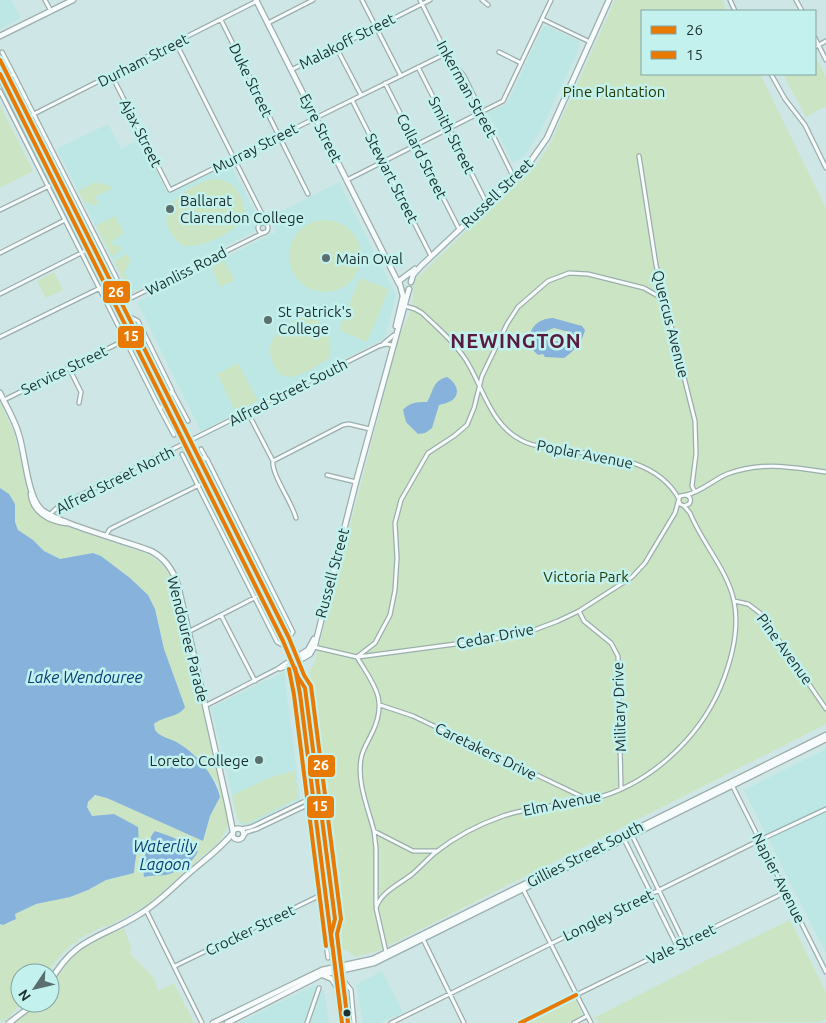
<svg xmlns="http://www.w3.org/2000/svg" width="826" height="1023" viewBox="0 0 826 1023" font-family="Ubuntu,sans-serif">
<rect width="100%" height="100%" fill="#cee6e5"/>
<path fill="#bce7e4" d="M0,0H11L21,18L0,29Z
M546,26L579,41L578,51L540,132L525,155L513,163L488,113L507,104L543,27Z
M108,124L121,149L140,139L168,194L230,163L258,218L255,222V231L130,294L57,149Z
M339,182L396,295L385,338L201,431L137,302L276,232L270,217Z
M284,672L300,799L246,827L239,823L211,708Z
M826,749V953L744,790Z
M382,971L403,1012L381,1023H363L356,985Z
M315,985L324,991L329,1023H238Z"/>
<path fill="#cbe5c4" fill-rule="evenodd" d="M615,0H722L727,11H642V74H760L826,208V724L378,951L356,957L346,950L341,951L339,933L343,921L318,731L309,673L315,661L399,337L412,308L414,281L539,161L551,142Z
M815,56L826,77V106L806,117L783,74H815Z
M0,105L33,171L0,188Z
M213,179C225,180 231,182 238,192C242,198 246,207 244,214C239,233 201,248 183,246C145,216 180,187 213,179Z
M97,181L99,185L103,183L113,188L95,197L99,203L94,206L89,202L85,204L78,191Z
M115,216L124,233L113,240L112,244L116,246L119,244L121,250L112,257L96,226Z
M289 256a36 36 0 1 1 72 0a36 36 0 1 1-72 0Z
M127,254L131,262L128,264L129,266L124,272L134,292L130,294L114,261Z
M224,261L235,280L220,287L217,280L218,279L216,278L212,271L214,270L212,267Z
M54,272L63,290L46,298L37,281Z
M360,278L389,289L367,342L339,330Z
M308,316C326,321 334,340 329,358C321,364 294,381 284,376C278,374 274,366 272,361C262,337 289,321 308,316Z
M238,363L258,401L236,412L217,374Z
M0,402L14,433L32,504L37,512L48,520L147,554C161,562 167,569 173,583L229,820L225,832L220,841L147,905L106,927L104,926L78,939V942L75,944L73,943L58,958L47,973H20V1003H22L3,1023L1,1020L0,1021V924L3,925L12,922L15,914L36,904L70,897L88,890L106,880L134,873C135,857 140,843 138,827L114,814L92,816L87,807C90,795 97,794 107,798L201,840L204,839L210,816L220,797L218,785L198,758L161,736L155,730L154,724L160,719L182,711L174,676L164,649L155,609L148,595L130,578L101,556L93,553L60,559L44,551L33,540L18,530L15,522V504L3,489L0,488ZM156,831L172,837L185,844L164,875L144,877L151,836Z
M295,771L298,798L246,824L238,820L232,796C253,785 272,775 295,771Z
M790,920L826,992V1019L820,1022L599,1023L598,1020H596L594,1018L705,961Z
M124,928L132,950L129,953L154,978L158,991L174,983L194,1023H12L38,1003H50C50,961 89,942 124,928Z
M573,1000H576L582,1014V1016L568,1023H526Z"/>
<path fill="#86b2dc" fill-rule="evenodd" d="M553,318L582,326L585,330C583,341 573,352 564,358L545,357L543,354L538,355L529,346C528,329 536,319 553,318ZM554,328L569,332L570,338L564,342L546,340V331Z
M447,377C456,382 462,394 451,401C447,403 443,404 439,405L432,428L425,433L418,434L406,422L403,410C410,402 417,402 427,402C434,391 432,381 447,377Z
M0,488L9,494L15,504V522L18,530L33,540L44,551L60,559L93,553L101,556L130,578L148,595L155,609L164,649L185,707C180,717 163,716 154,724L155,730C161,738 170,738 178,743C197,754 215,776 220,797L210,816L203,841L107,798L95,795L88,802L87,807L92,816L114,814L138,827C140,843 135,857 134,873L106,880L88,890L70,897L36,904L15,914L16,919L3,925L0,924Z
M155,831L172,837L198,851C193,863 177,873 165,875C158,876 151,875 144,877C142,865 147,839 155,831Z"/>
<g fill="none" stroke-linecap="round" stroke-linejoin="round">
<defs>
<path id="street" d="M45,0L51,11
M362,0L401,76
M420,0L449,58L464,76L514,178
M482,0L488,5
M730,0L735,11
M796,0L802,11
M542,19L590,42
M221,20L308,194
M268,23L313,0
M815,38L826,60
M176,43L267,224
M336,47L361,95
M815,47L826,41
M2,52L14,75
M499,52L521,63
M418,67L487,204
M291,70L430,0
M771,74L785,99L805,125L826,168
M8,76L14,75L117,279L116,291
M112,76L170,190L447,53
M385,83L459,229
M0,91L159,407H165
M352,100L431,256
M28,117L257,1
M639,156L656,265L695,421L696,454L692,486L695,492
M347,180L503,101L551,0
M0,210L49,186
M258 228a5 5 0 1 1 10 0a5 5 0 1 1-10 0Z
M0,253L65,220
M0,294L93,247
M121,303L265,232
M405,306L415,309L422,313C438,328 454,342 466,360C483,387 490,424 521,440C531,446 543,447 554,449C597,456 655,455 679,499
M128,316L138,321L172,390L169,398
M0,337L100,288
M383,344L394,335
M69,368L81,392L79,403
M172,391L188,421
M4,400L125,340
M159,407L174,435
M248,413L273,461
M201,449L206,458
M182,454L277,642L286,647
M199,457L207,459L293,632L289,638
M327,475L356,482
M686,495C701,492 713,480 727,474C762,461 791,467 826,472
M49,515L59,506L379,346L386,344L392,345
M296,518C292,502 271,474 273,461L343,425L349,424L370,429
M106,535L110,529L199,485
M734,601L748,604L760,613L826,709
M579,611L584,621L611,643L618,656L621,788
M221,615L255,681
M188,632L260,595
M314,647L357,657C373,684 388,698 373,731C369,740 362,750 361,759C357,783 368,808 374,831L413,851H436
M357,657L375,643L390,615L395,590L397,558L395,523L401,500L428,453L454,436L467,425L474,408L482,376L507,324L518,307L548,281L569,273L588,274L644,288L658,296L665,307
M358,657L493,639L526,633L558,621L579,611L632,577L645,563L675,513C677,507 678,501 680,496L686,495C690,496 692,500 689,504L684,506L680,504L679,501
M280,669L293,664
M304,676L311,686L315,715L341,919V925L337,932
M296,683L294,691L302,765L309,772
M380,705L413,716L587,799
M205,706L277,669L292,659
M732,785L826,972
M306,805L309,812L328,958
M241,829L251,827L305,801L320,797
M374,831L376,848V905
M632,835L684,942
M242,837L247,832L257,829L320,799
M624,839L677,946
M523,889L591,1023
M146,910L202,1023
M423,939L464,1023
M386,952L376,908C381,892 398,885 411,875C420,868 427,859 436,852C455,837 480,824 503,816C532,806 562,806 592,799C648,786 699,739 721,686C732,659 740,630 734,601C727,569 702,543 690,513L684,506
M175,966L325,893
M343,980L351,990L354,1023
M576,995L786,892
M307,1023L319,988
M391,1023L760,840L826,809
M520,1023L576,995
M574,1023L587,1016"/>
<path id="secondary" d="M256,0L399,284
M0,36L73,0
M0,60L299,661L306,690L348,1023
M0,77L292,659L300,694L342,1023
M411,282L413,275L421,266L528,165L547,138L609,0
M396,326L403,296L399,281L415,269
M0,393C6,406 15,420 19,435C25,454 27,493 40,508C52,522 129,542 151,551C165,558 173,570 178,585L228,807L233,832
M31,494C33,512 49,521 66,523
M295,658L308,650L314,639
M293,664L310,654L315,645L356,482L409,289
M232.5 834a5.5 5.5 0 1 1 11 0a5.5 5.5 0 1 1-11 0Z
M323,975L332,979L337,987
M50,982C76,936 101,939 140,914C158,903 172,888 187,875C203,861 220,849 233,833
M9,1023L35,1003
M213,1023L322,970L373,959L826,735
M227,1023L321,975L374,963L826,739"/>
</defs>
<use href="#street" stroke="#9baead" stroke-width="5.5"/>
<use href="#secondary" stroke="#9baead" stroke-width="7"/>
<use href="#street" stroke="#f8fbfb" stroke-width="3"/>
<use href="#secondary" stroke="#f8fbfb" stroke-width="4.5"/>
<defs>
<path id="bus-1" d="M0,60L289,638L304,675L311,686L341,919L337,934L348,1023
M295,668L300,694L332,945
M520,1023L576,995"/>
<path id="bus-2" d="M0,74L283,641L298,677L305,688L335,919L331,934L342,1023
M289,669L294,695L326,946"/>
</defs>
<use href="#bus-1" stroke="#c3f1ee" stroke-width="8"/>
<use href="#bus-2" stroke="#c3f1ee" stroke-width="8"/>
<use href="#bus-1" stroke="#e87a04" stroke-width="4"/>
<use href="#bus-2" stroke="#e87a04" stroke-width="4"/>
</g>
<g fill="#5a6e6d" stroke="#c3f1ee" stroke-width="2">
<circle cx="170" cy="209" r="5"/>
<circle cx="326" cy="258" r="5"/>
<circle cx="268" cy="320" r="5"/>
<circle cx="259" cy="760" r="5"/>
</g>
<circle fill="#1c2e2d" stroke="#c3f1ee" stroke-width="2" cx="347" cy="1013" r="4.5"/>
<g text-anchor="middle" dominant-baseline="central" stroke-width="5" stroke-linejoin="round" paint-order="stroke">
<g font-size="15" fill="#1c2e2d" stroke="#c3f1ee">
<text transform="translate(347 41) rotate(-27)">Malakoff Street</text>
<text transform="translate(143 60) rotate(-27)">Durham Street</text>
<text transform="translate(251 80) rotate(64)">Duke Street</text>
<text transform="translate(467 89) rotate(61)">Inkerman Street</text>
<text transform="translate(321 128) rotate(63)">Eyre Street</text>
<text transform="translate(141 133) rotate(63)">Ajax Street</text>
<text transform="translate(452 135) rotate(63)">Smith Street</text>
<text transform="translate(255 148) rotate(-27)">Murray Street</text>
<text transform="translate(422 156) rotate(63)">Collard Street</text>
<text transform="translate(392 178) rotate(63)">Stewart Street</text>
<text transform="translate(497 193) rotate(-44)">Russell Street</text>
<text transform="translate(186 271) rotate(-27)">Wanliss Road</text>
<text transform="translate(671 324) rotate(76)">Quercus Avenue</text>
<text transform="translate(64 370) rotate(-26)">Service Street</text>
<text transform="translate(288 392) rotate(-27)">Alfred Street South</text>
<text transform="translate(585 454) rotate(11)">Poplar Avenue</text>
<text transform="translate(115 480) rotate(-27)">Alfred Street North</text>
<text transform="translate(332 573) rotate(-75)">Russell Street</text>
<text transform="translate(495 636) rotate(-11)">Cedar Drive</text>
<text transform="translate(188 639) rotate(76)">Wendouree Parade</text>
<text transform="translate(785 649) rotate(54)">Pine Avenue</text>
<text transform="translate(619 707) rotate(-92)">Military Drive</text>
<text transform="translate(486 751) rotate(26)">Caretakers Drive</text>
<text transform="translate(562 803) rotate(-11)">Elm Avenue</text>
<text transform="translate(585 854) rotate(-27)">Gillies Street South</text>
<text transform="translate(779 878) rotate(63)">Napier Avenue</text>
<text transform="translate(608 915) rotate(-26)">Longley Street</text>
<text transform="translate(250 930) rotate(-26)">Crocker Street</text>
<text transform="translate(681 944) rotate(-26)">Vale Street</text>
</g>
<g font-size="15" fill="#253900" stroke="#c3f1ee">
<text x="614" y="91">Pine Plantation</text>
<text x="586" y="576">Victoria Park</text>
</g>
<g font-size="15" fill="#1c2e2d" stroke="#c3f1ee" text-anchor="start">
<text x="180" y="200">Ballarat<tspan x="180" dy="17">Clarendon College</tspan></text>
<text x="336" y="258">Main Oval</text>
<text x="278" y="311">St Patrick's<tspan x="278" dy="17">College</tspan></text>
<text x="249" y="760" text-anchor="end">Loreto College</text>
</g>
<g font-size="16" font-style="italic" fill="#053e75" stroke="#c3f1ee">
<text x="85" y="677">Lake Wendouree</text>
<text x="165" y="846">Waterlily<tspan x="165" dy="18">Lagoon</tspan></text>
</g>
<g font-size="20" font-weight="bold" letter-spacing="1" fill="#591b3f" stroke="#c3f1ee">
<text x="516" y="340">NEWINGTON</text>
</g>
</g>
<g stroke="#c3f1ee" stroke-width="2">
<rect x="102" y="280" width="29" height="24" rx="5" fill="#e87a04"/>
<rect x="117" y="325" width="28" height="24" rx="5" fill="#e87a04"/>
<rect x="307" y="754" width="29" height="24" rx="5" fill="#e87a04"/>
<rect x="306" y="795" width="29" height="24" rx="5" fill="#e87a04"/>
</g>
<g font-size="14" text-anchor="middle" font-weight="bold" fill="#fff">
<text x="116" y="297">26</text>
<text x="131" y="341">15</text>
<text x="321" y="770">26</text>
<text x="320" y="811">15</text>
</g>
<rect x="641" y="10" width="175" height="65" fill="#c3f1ee" stroke="#80a3a1"/>
<rect x="651" y="26" width="25" height="8" fill="#e87a04" stroke="#80a3a1"/>
<text x="686" y="35" font-size="15" fill="#1c2e2d">26</text>
<rect x="651" y="51" width="25" height="8" fill="#e87a04" stroke="#80a3a1"/>
<text x="686" y="60" font-size="15" fill="#1c2e2d">15</text>
<g transform="translate(35 988) rotate(235)"><circle r="24" fill="#c3f1ee" stroke="#80a3a1"/>
<path d="M0-4L9 19L0 12L-9 19Z" fill="#5a6e6d"/>
<text y="-8" font-size="14" font-weight="bold" text-anchor="middle" fill="#1c2e2d">N</text>
</g>
</svg>
